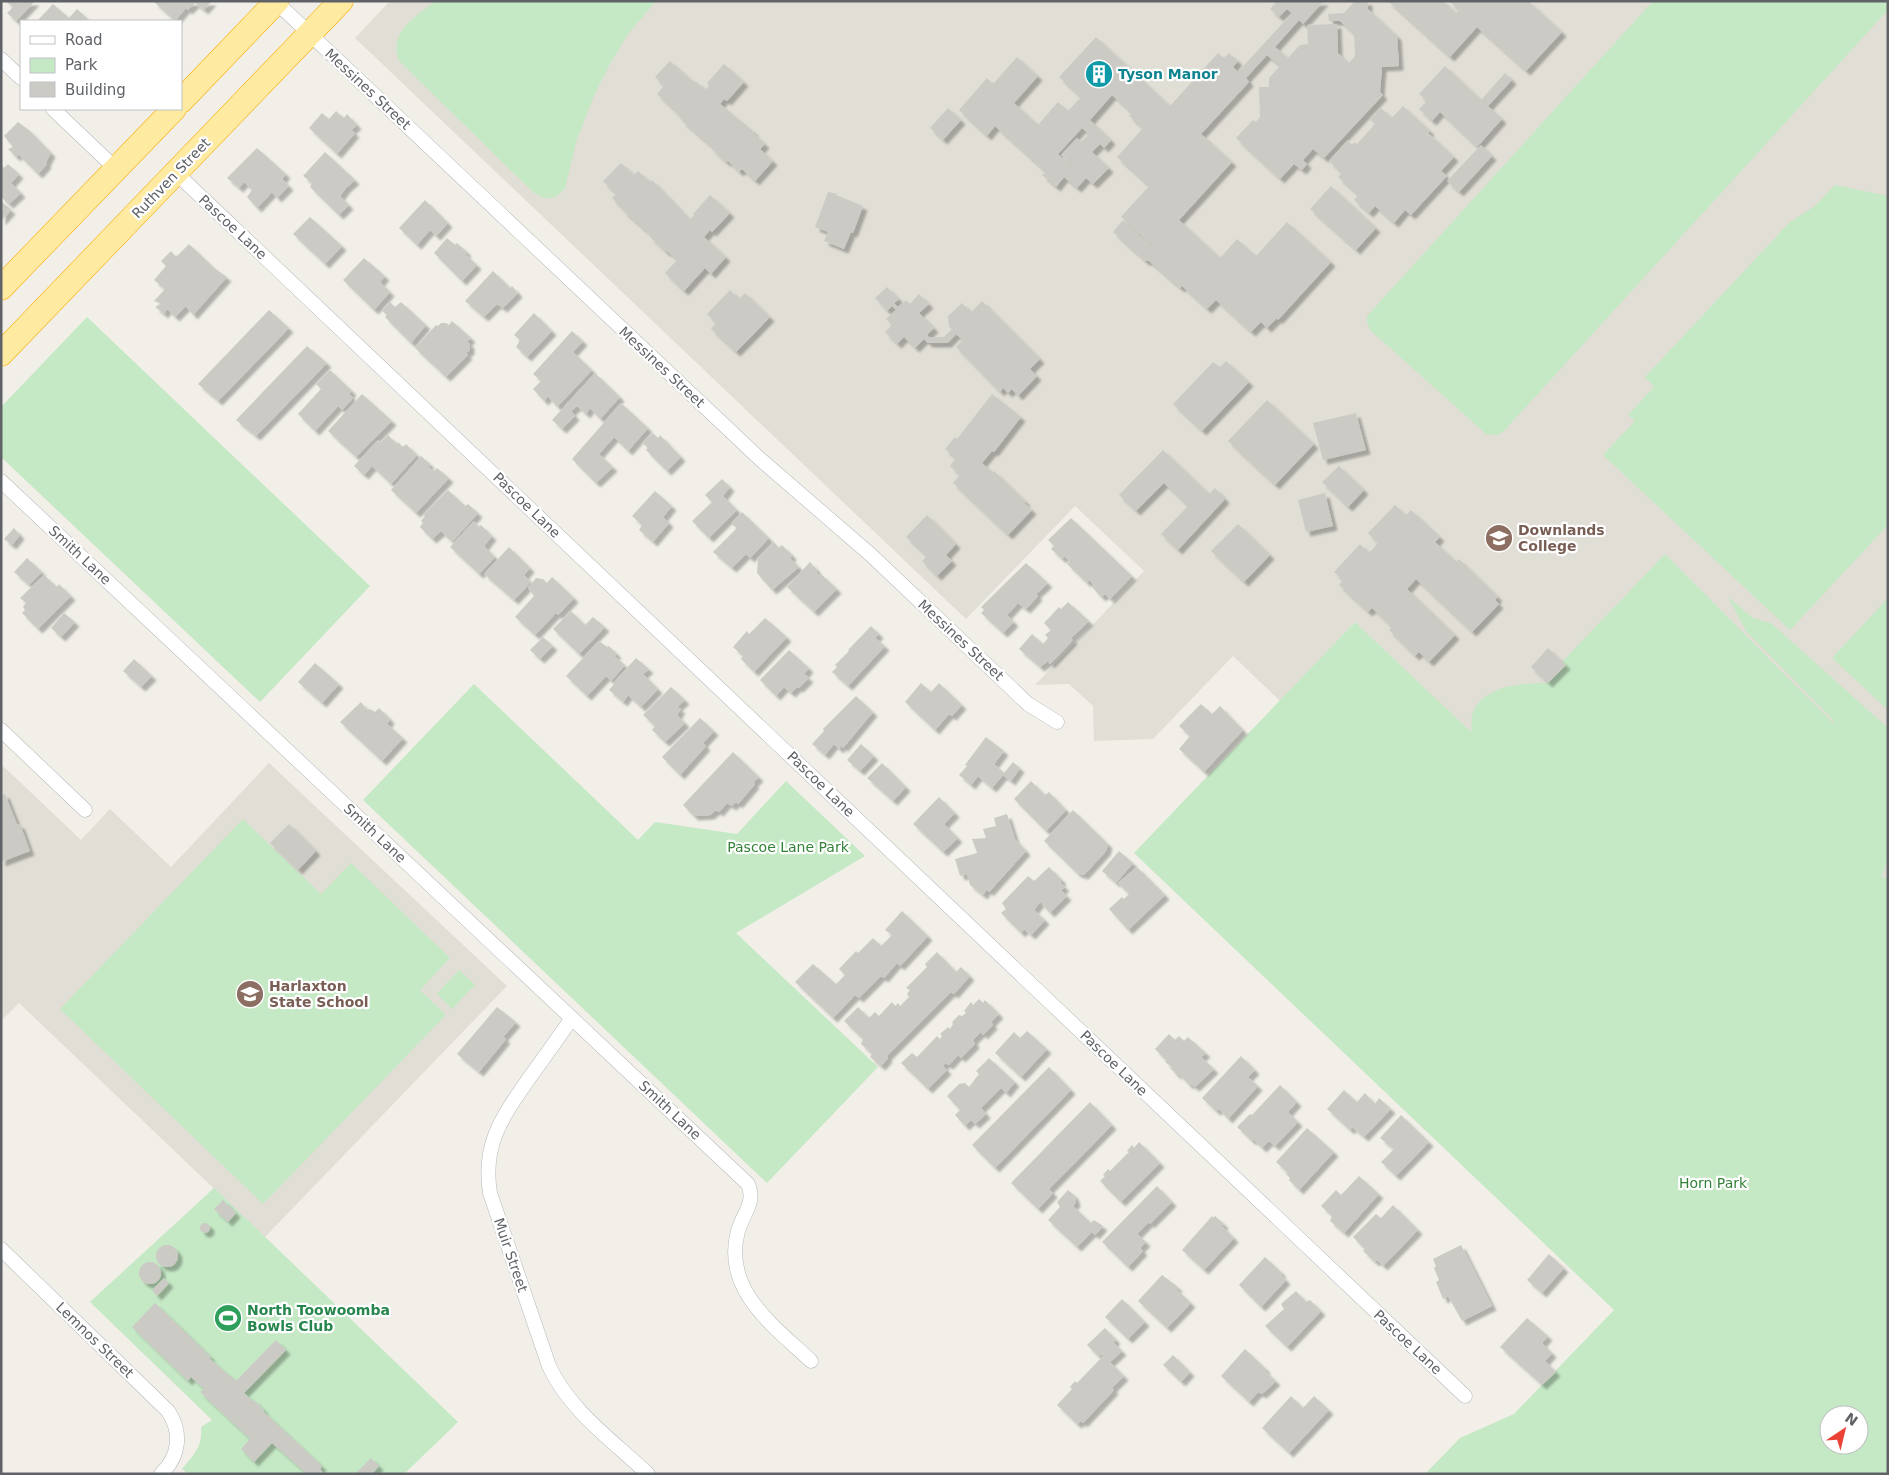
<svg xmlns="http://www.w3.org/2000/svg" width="1889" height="1475" viewBox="0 0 1889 1475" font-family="'DejaVu Sans',sans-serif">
<defs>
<filter id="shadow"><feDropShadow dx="4.5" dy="4.5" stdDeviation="1" flood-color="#0004"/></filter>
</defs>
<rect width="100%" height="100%" fill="#f1efe8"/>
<path fill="#e1ded6" d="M390,1H1888V1131L1355,622L1280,701L1233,656L1153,739L1094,741L1093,706L1069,684L1035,685L1144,571L1075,506L966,619L355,38Z
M269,763L507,986L265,1237L19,1003L1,1021V764L81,840L110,809L171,867Z"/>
<path fill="#c5e8c5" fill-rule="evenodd" d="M435,1H656L628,34L611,62L596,91L577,139L565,188L556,197L549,198H544L534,193L399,61C388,31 415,18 435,1Z
M1653,1H1888V10L1503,432L1498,435L1486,434L1370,330L1367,322V316Z
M1835,185L1888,196V525L1790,630L1603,455L1635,421L1628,415L1654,387L1645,377L1789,223L1815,206Z
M87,317L370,586L260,702L1,457V407Z
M1665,554L1834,724L1833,720L1746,631L1728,597L1753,618L1771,623L1888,728V859L1881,879L1888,876V1474H1425L1460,1438L1514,1414L1614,1310L1134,853L1355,622L1471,732C1472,726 1471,718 1473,712C1485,685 1523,683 1548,683L1565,665L1562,662ZM1829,1415H1859V1445H1829Z
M1888,598V710L1832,658Z
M474,684L638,840L655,822L737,834L786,781L865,856L736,933L878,1067L767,1183L363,800Z
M243,819L321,894L351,863L450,958L420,990L446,1015L263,1204L60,1009Z
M459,970L475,985L452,1009L437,994Z
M214,1188L458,1422L404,1474H188L182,1469C194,1455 203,1446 201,1427L212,1420L90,1302Z"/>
<path fill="#cccac5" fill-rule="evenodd" filter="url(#shadow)" d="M5,1H35L16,21L7,13L13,7Z
M153,1H212L204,10L195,3L188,10L186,8L175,21Z
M1277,1H1324L1303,24L1299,20L1275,47L1288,58L1300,45L1308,44L1307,25L1337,24L1338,53L1349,63L1355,56L1354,34L1340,21H1329L1328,14L1344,13L1355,1H1368V9L1397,36L1399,66L1382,67L1380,92L1383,95L1324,158L1313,149L1303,160L1307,164L1302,170L1294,164L1280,179L1236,138L1253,120L1256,122L1260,117L1259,87H1269V78L1280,66L1267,55L1246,78L1249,82L1201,134L1232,162L1179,220L1220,258L1237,239L1256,256L1287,222L1331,262L1278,320L1277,318L1267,328L1261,322L1251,332L1216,300L1207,309L1182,286L1180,288L1149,261H1145L1113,232L1123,220L1151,246H1153L1121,217L1149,186L1117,157L1143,128L1129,116L1132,113L1112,95L1090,120L1111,140L1104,148L1100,144L1092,152L1109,168L1093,184L1086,178L1077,188L1064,177L1056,187L1042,175L1046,172L995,126L987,136L959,110L987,78L993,84L1017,57L1038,76L1014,103L1038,125L1058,102L1068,111L1081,97L1059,77L1096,37L1170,106L1218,53L1224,58L1229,53L1238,61L1233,67L1238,72L1292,13L1287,9L1279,17L1270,9ZM1082,128L1089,134L1081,142L1077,138L1061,155L1073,166L1072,167L1058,154Z
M1388,1H1443L1456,13L1459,10L1449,1H1528L1562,32L1526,71L1477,27L1450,57Z
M53,4L69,18L77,9L90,21H37Z
M670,61L695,83L696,81L705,90L709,86L707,83L724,64L744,82L727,101L724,99L720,104L754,132L753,133L765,144L760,149L773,161L755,181L742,169L739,172L728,161L726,162L711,148L712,147L682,121L683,120L672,108L657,94L664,86L655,77Z
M1445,66L1481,100L1505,73L1512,80L1488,106L1502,119L1477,147L1440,112L1432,121L1419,109L1427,101L1419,94Z
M1403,106L1430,131L1428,133L1454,157L1441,171L1447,176L1411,215L1405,210L1394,223L1375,206L1369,213L1354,200L1358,195L1338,177L1342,173L1329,161L1348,140L1352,145L1355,142L1357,144L1375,124L1370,120L1381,108L1392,118Z
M948,108L961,120L943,140L930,128Z
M336,111L344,118L347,114L357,125L351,130L355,133L337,154L309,128L322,113L329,119Z
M18,122L30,131L51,153L46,162L47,164L38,174L18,154L16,157L8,149L13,147L4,136Z
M1481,145L1492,156L1459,192L1447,181Z
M257,148L286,174L282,179L289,186L277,198L272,192L257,208L247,197L252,190L244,182L239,188L227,178Z
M325,152L355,180L346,188L340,196L349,205L339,215L310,187L312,183L303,176Z
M621,163L634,175L638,171L650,182L652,180L690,220L694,215L693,214L710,195L730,213L712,232L710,230L704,237L726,257L711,274L705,268L684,291L665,273L677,260L667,251L666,252L650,237L652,236L623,211L624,210L612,198L616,194L603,181Z
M1,164L4,168L8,164L19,174L11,183L21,193L9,204L1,197Z
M1331,186L1376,228L1356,250L1310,209Z
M828,192L837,194L836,195L863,206L853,233L851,232L844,249L824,241L828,232L815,227Z
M425,200L448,223L436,236L430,230L417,245L399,228Z
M1,201L11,210L1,221Z
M310,217L342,246L325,264L293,234Z
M447,238L455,245L457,243L467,252L465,254L477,265L462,281L434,253Z
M189,244L214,268L227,277L193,315L186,306L175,317L167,309L164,314L155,307L161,304L154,301L165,289L154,280L166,266L161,261L171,251L176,257Z
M364,258L385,276L380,282L390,292L374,310L343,280Z
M493,271L510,288L512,286L518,293L503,308L497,304L484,317L465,301Z
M887,287L899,299L894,303L898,307L906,300L910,304L919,294L929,304L919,313L934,328L927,335L929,337H944L952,329L949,327L948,316L962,303L971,312L982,301L1040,359L1030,369L1037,376L1018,396L1012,389L1008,393L1003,388L1000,392L956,347L963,340L956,334L947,343H928L924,339L915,348L904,337L897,344L885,332L892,325L886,319L896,310L892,306L887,311L875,298Z
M730,290L739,299L745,293L770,317L736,352L711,329L716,323L707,314Z
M390,302L395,307L401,302L426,325L411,343L385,317L387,315L382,311Z
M269,310L289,328L218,401L198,384Z
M534,313L552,331L527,357L516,347L520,340L514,335Z
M452,321L471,338L467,342L470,344V350L466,353L468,355L446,377L415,348L436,325L438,326L441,323H446L449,325Z
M572,331L583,341L573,352L592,370L557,407L548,396L544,401L533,389L541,381L533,374Z
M307,346L327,363L256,436L236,420Z
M1226,361L1249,382L1202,431L1173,404L1213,362L1220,367Z
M330,370L352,391L349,394L353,398L342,410L338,406L315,431L298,414L321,389L316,384Z
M595,373L620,397L600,419L590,408L586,414L577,406L571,411L575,416L562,429L552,420Z
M362,394L392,421L356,457L328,431Z
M992,394L1021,417L994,452L992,451L982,463L993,473L994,471L1026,502L1024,503L1032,510L1008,535L953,483L960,475L950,466L956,458L945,449L955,437L957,439Z
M1267,400L1314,444L1275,485L1228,441Z
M621,403L648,428L628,451L614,437L599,454L613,467L596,483L572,459Z
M1356,413L1366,450L1323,460L1313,423Z
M653,433L658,438L660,435L681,457L667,471L646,450L648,448L642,443Z
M388,435L397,444L398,442L403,447L406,444L417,455L391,484L372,466L364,475L354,466L378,440L380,443Z
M1163,450L1209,494L1215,488L1225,499L1178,550L1161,534L1188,506L1164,483L1136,511L1119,495Z
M421,456L430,464L428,467L434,471L437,468L449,478L416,513L391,490Z
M1339,466L1364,490L1348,507L1322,482Z
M722,479L730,487L723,496L737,510L709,538L692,521L712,502L705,495Z
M448,490L465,506L468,504L478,513L452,542L441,531L432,539L420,527L423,523L421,521L425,516L423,515Z
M655,491L672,506L663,517L669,523L653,542L639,530L642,525L632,516Z
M1325,493L1333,526L1306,532L1298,500Z
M1395,505L1406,515L1411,510L1440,537L1435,542L1456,562L1459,559L1498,597L1495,600L1499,604L1472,632L1416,579L1407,589L1455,635L1429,662L1419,652L1415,656L1389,630L1392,627L1372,608L1368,612L1339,585L1343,580L1334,572L1360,544L1369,553L1378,543L1368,533Z
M742,512L769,538L750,558L746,554L732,568L713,552L737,528L731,524Z
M927,515L956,544L946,555L952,561L937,576L922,561L927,556L906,537Z
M1071,518L1132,576L1110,599L1105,594L1101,597L1092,587L1094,585L1089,580L1087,583L1067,564L1070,561L1064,556L1062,559L1051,549L1054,546L1048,540Z
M474,521L479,527L481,525L492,536L484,546L495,557L479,574L450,547Z
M1238,524L1270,555L1244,582L1211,551Z
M14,528L20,535L12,545L4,539Z
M774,542L779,548L782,545L792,555L790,558L799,567L772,590L757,573L758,558Z
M509,547L530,568L524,575L531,582L514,600L484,574Z
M27,558L42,572L29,585L14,572Z
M810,562L817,570L816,572L820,576L821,574L837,589L814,612L787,587Z
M1026,563L1048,583L1036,594L1038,596L1026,609L1018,603L1007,615L1014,622L1003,633L981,613L984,610L981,607Z
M44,575L57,587L59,584L71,596L38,629L22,613L25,610L23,607L26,603L20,598Z
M552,577L574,598L558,615L556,613L535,635L515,617L534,596L528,588L536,578L543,579L547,583Z
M1068,602L1089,621L1071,638L1073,640L1050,664L1048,661L1040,667L1019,649L1032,634L1043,644L1048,638L1045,635L1051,630L1044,623L1059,607L1061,609Z
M571,611L585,625L593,617L605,627L579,654L553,629Z
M64,613L75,622L61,637L51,628Z
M765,618L787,637L754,672L741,659L743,656L733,647L747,631L749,634Z
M871,626L879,634L875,638L885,646L848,686L832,672L837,667L835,665L849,651L848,650Z
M543,637L553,646L540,659L530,650Z
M599,641L607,647L609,646L617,654L614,656L625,665L611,681L606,676L587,696L566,676Z
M1548,648L1566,665L1548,683L1531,667Z
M789,650L809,668L804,674L809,678L799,688L797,687L791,693L784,687L776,696L760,680Z
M636,658L649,669L643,674L658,689L641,707L628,695L623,702L609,690L615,683L614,682Z
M134,659L152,676L141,687L123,671Z
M315,663L339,684L322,703L298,682Z
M921,683L931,692L939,683L962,705L952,716L949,714L935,730L905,702Z
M671,687L685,700L677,707L681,709L677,715L685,723L665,742L652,730L655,726L643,715Z
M856,696L873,712L843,748L842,745L839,749L834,744L825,755L812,744L824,731L823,729Z
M361,702L367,710L370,709L375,712L379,708L390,719L387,724L403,738L382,761L340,722Z
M1201,704L1212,714L1220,706L1243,730L1204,772L1179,749L1190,736L1179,726Z
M700,718L714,731L703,743L706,746L680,775L662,757Z
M986,737L1004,751L994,764L1004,773L1013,762L1020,768L1011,781L1003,775L992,788L978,776L971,785L959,775L967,766L965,765Z
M861,744L874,756L860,771L847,760Z
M733,752L759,777L753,783L755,784L738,804L736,802L732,806L727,803L719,812L716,810L710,815L694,816L683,805Z
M882,763L906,787L893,801L867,778Z
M1031,781L1045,795L1049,792L1066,810L1046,831L1014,799Z
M5,794L17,824H20L30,851L1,862V795Z
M939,797L955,813L944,824L958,838L943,852L913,824Z
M1073,810L1108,844L1106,851L1084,875L1077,873L1044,841Z
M1007,814L1015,839L1026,851L989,892L987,889L983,895L970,885L967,874L960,876L955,859L977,853L972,839L986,838L983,829L996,826L994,818Z
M289,824L316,851L298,870L270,843Z
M1119,851L1133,863L1116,883L1102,871Z
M1049,867L1062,880L1060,882L1065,887L1061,890L1067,896L1050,913L1040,902L1034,910L1045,920L1031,935L1024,929L1021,933L1001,913L1006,909L1002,903L1028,876L1034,881Z
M1137,867L1165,895L1128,930L1109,909L1122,897L1124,899L1129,894L1118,883Z
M902,911L928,936L900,966L897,963L884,978L881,976L859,998L855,995L833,1018L795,982L813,964L836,984L845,975L839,969L856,951L858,953L873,938L881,946L892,935L885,930Z
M937,952L956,972L961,967L970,976L954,994L951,992L887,1056L888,1058L881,1066L870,1057L872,1054L861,1044L863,1039L844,1021L858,1007L869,1018L875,1012L879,1016L892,1002L895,1006L898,1003L900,1006L909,997L907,994L910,990L906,988L927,967L925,964Z
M979,999L983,1003L985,1000L999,1014L991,1022L993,1025L983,1035L981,1032L973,1040L975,1044L961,1058L958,1055L949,1065L945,1063L943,1066L947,1070L928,1089L901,1063L912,1053L917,1057L937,1036L940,1039L942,1036L940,1034L948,1027L950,1029L953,1024L952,1022L959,1015L962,1016L966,1013L964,1011L971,1002L973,1005Z
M497,1007L516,1022L503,1037L506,1039L479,1072L457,1054Z
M1027,1031L1047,1049L1021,1077L995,1053L1014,1032L1020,1038Z
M1169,1034L1175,1040L1179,1036L1184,1041L1188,1037L1206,1053L1201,1057L1214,1069L1195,1087L1190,1083L1189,1085L1178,1073L1177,1075L1171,1069L1172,1067L1165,1062L1166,1060L1155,1049Z
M1241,1056L1255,1070L1248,1077L1258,1086L1228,1119L1219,1109L1216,1111L1202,1098Z
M989,1058L1015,1082L1006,1093L1001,1088L981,1108L986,1114L975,1124L971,1120L965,1126L955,1115L960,1110L947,1096L959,1084L965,1083L969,1087L979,1074L976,1071Z
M1049,1067L1071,1090L995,1168L972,1145Z
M1280,1085L1297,1102L1288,1112L1298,1122L1275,1146L1269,1141L1262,1148L1253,1139L1252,1141L1237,1127L1250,1114L1252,1115Z
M1344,1090L1357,1102L1365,1093L1375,1104L1379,1098L1391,1109L1364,1137L1352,1127L1350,1130L1327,1109Z
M1090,1102L1112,1125L1049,1189L1053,1193L1038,1209L1011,1183Z
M1401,1115L1429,1142L1396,1176L1381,1162L1394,1149L1380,1138Z
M1307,1128L1334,1152L1299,1190L1289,1180L1290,1178L1286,1174L1288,1173L1276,1162Z
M1139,1142L1160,1163L1121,1202L1100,1181L1105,1176L1103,1175L1108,1169L1110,1171L1129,1152L1127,1151L1132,1145L1134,1148Z
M1359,1176L1379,1194L1344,1233L1330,1221L1332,1216L1321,1206L1336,1190L1341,1195Z
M1157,1186L1172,1202L1150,1224L1149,1222L1137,1234L1146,1242L1140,1248L1143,1251L1128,1267L1102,1242Z
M1068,1190L1074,1195L1076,1202L1073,1206L1091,1223L1094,1220L1103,1226L1095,1235L1092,1232L1077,1247L1048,1220L1060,1207L1057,1202Z
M223,1200L236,1213L228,1222L214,1209Z
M1393,1205L1418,1230L1383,1266L1377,1260L1375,1262L1363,1251L1365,1249L1353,1237L1376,1214L1381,1218Z
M1212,1216L1213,1218L1215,1216L1224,1224L1222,1226L1234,1238L1204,1270L1182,1250Z
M200 1228a5 5 0 1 1 10 0a5 5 0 1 1-10 0Z
M1461,1245L1492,1306L1462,1321L1448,1296L1443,1299L1436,1282L1439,1280L1434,1268L1436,1266L1433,1259Z
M156 1256a11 11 0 1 1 22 0a11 11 0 1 1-22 0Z
M1549,1254L1564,1268L1542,1293L1527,1280Z
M1265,1257L1282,1273L1280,1274L1286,1280L1261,1307L1239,1285Z
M139 1273a11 11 0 1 1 22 0a11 11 0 1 1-22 0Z
M1162,1275L1178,1287L1176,1289L1191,1303L1167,1328L1138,1301Z
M164,1278L169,1283L157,1296L152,1290Z
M1296,1291L1306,1302L1310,1300L1321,1311L1287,1347L1265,1326L1284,1309L1281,1304Z
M1122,1299L1145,1322L1128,1339L1105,1317Z
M155,1303L211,1357L209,1358L236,1381L276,1340L286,1350L244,1393L253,1401L254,1400L264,1410L263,1411L322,1466L320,1469L324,1474H307L272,1443L254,1462L241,1449L250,1439L200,1392L204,1389L191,1377L188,1381L132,1327Z
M1527,1318L1548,1336L1542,1343L1552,1353L1545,1361L1556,1372L1542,1385L1500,1347Z
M1105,1328L1116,1340L1113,1342L1122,1351L1110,1362L1124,1376L1112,1388L1114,1390L1083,1423L1081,1421L1077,1424L1057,1405L1072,1389L1070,1387L1075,1381L1077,1383L1103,1356L1101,1354L1099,1357L1087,1345Z
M1245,1349L1266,1369L1265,1371L1276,1381L1262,1394L1258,1392L1249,1402L1221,1376Z
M1173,1355L1190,1372L1181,1382L1163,1365Z
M1291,1396L1303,1408L1314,1396L1329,1410L1289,1453L1262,1428Z
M371,1458L379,1466L372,1474H355Z"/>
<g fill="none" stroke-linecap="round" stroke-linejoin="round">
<defs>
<path id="minor" d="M276,2L760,459L871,555L1028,704L1057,722
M1,59L21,78
M53,109L116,169
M176,173L1465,1396
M1,481L748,1184C756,1202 743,1214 738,1231C722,1290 774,1326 811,1361
M1,730L85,810
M572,1018C558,1038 544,1058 530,1077C503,1116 482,1143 490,1193L549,1366C569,1410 613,1441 648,1474
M1,1249L168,1411C182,1432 180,1456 161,1474"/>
<path id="trunk" d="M181,101L277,1
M1,288L174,109
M1,354L341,1"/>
</defs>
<use href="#minor" stroke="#b5b8bc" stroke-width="15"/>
<use href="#trunk" stroke="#f9ab00" stroke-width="25"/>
<use href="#minor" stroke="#fff" stroke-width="14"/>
<use href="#trunk" stroke="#feeaa1" stroke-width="24"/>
</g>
<defs>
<symbol id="building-disc" viewBox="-11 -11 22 22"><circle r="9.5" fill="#0f9aa8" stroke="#fff"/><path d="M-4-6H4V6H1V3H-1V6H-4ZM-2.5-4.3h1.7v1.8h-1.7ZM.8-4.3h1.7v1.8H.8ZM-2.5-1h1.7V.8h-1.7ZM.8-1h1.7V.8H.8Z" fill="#fff"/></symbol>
<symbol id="school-disc" viewBox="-11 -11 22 22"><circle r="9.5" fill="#8d6e63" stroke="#fff"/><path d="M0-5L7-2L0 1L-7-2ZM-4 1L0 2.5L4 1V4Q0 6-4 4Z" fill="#fff"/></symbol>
<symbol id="stadium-disc" viewBox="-11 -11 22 22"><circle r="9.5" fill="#2e9e5b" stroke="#fff"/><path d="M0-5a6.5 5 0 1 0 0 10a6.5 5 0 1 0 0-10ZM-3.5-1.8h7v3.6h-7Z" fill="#fff"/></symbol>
</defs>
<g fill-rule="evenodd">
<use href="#building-disc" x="1083" y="58" width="32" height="32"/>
<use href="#school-disc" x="1483" y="522" width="32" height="32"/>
<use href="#school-disc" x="234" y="978" width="32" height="32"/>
<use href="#stadium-disc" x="212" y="1302" width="32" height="32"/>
</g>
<g text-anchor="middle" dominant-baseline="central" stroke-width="4.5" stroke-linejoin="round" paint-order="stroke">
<g font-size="14" font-weight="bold" fill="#0d838f" stroke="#fff" text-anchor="start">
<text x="1118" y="74">Tyson Manor</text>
</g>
<g font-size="14" fill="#5f6368" stroke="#fff">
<text transform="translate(368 89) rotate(43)">Messines Street</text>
<text transform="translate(171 178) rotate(-46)">Ruthven Street</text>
<text transform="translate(233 227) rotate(43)">Pascoe Lane</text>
<text transform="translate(662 367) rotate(43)">Messines Street</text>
<text transform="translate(527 505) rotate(44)">Pascoe Lane</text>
<text transform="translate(80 555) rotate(43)">Smith Lane</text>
<text transform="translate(961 640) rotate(43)">Messines Street</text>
<text transform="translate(821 784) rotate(44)">Pascoe Lane</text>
<text transform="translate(375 833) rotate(43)">Smith Lane</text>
<text transform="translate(1114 1063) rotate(44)">Pascoe Lane</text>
<text transform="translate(670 1110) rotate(43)">Smith Lane</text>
<text transform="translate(511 1255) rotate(71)">Muir Street</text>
<text transform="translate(95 1340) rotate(44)">Lemnos Street</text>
<text transform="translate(1408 1342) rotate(43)">Pascoe Lane</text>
</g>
<g font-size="14" font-weight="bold" fill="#785e54" stroke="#fff" text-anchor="start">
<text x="1518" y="530">Downlands<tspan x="1518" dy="16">College</tspan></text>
<text x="269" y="986">Harlaxton<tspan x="269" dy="16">State School</tspan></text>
</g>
<g font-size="14" fill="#348238" stroke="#fff">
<text x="788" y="847">Pascoe Lane Park</text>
<text x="1713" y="1183">Horn Park</text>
</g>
<g font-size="14" font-weight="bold" fill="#27864d" stroke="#fff" text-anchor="start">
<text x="247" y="1310">North Toowoomba<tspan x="247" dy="16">Bowls Club</tspan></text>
</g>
</g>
<rect width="1889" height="1475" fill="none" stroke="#5f6368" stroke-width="5"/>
<rect x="20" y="20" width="162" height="90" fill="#ffffff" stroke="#bfc1c3"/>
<rect x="30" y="36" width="25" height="8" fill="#ffffff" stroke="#bfc1c3"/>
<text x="65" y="45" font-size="15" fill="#5f6368">Road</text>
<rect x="30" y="58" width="25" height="15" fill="#c5e8c5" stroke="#bfc1c3"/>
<text x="65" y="70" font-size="15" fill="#5f6368">Park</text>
<rect x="30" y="82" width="25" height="15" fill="#cccac5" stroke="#bfc1c3"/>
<text x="65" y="95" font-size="15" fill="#5f6368">Building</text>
<g transform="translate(1844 1430) rotate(35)"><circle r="24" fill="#ffffff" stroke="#bfc1c3"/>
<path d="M0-4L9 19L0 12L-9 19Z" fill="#ea4335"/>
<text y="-8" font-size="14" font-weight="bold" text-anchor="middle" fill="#5f6368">N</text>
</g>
</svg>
